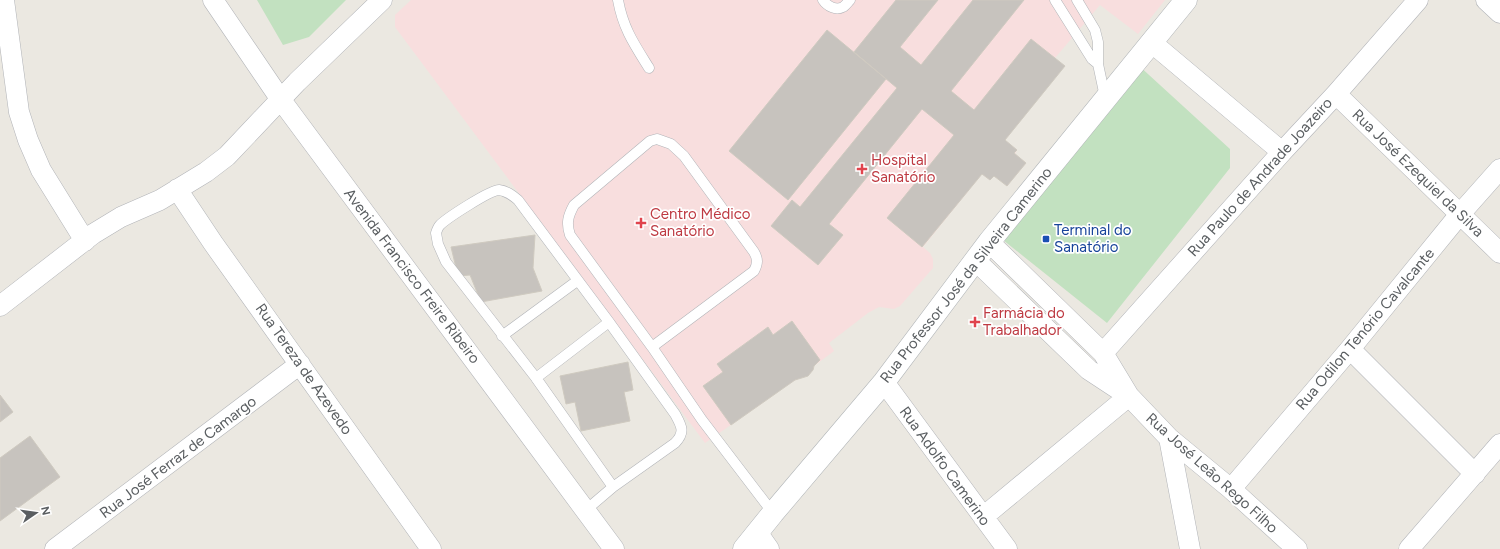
<svg xmlns="http://www.w3.org/2000/svg" width="1500" height="549" viewBox="0 0 1500 549" font-family="Figtree,sans-serif">
<rect width="100%" height="100%" fill="#ebe8e1"/>
<path fill="#f8dede" d="M411,0H1165L1138,34L1100,5L1055,58L1005,140L1017,150L1015,154L1026,163L1007,186L994,176L990,180L982,174L923,247L930,253L933,259V268L900,306L894,309L879,307L868,313L829,343L834,351L814,366L813,370L808,376L795,380L705,443L395,27V15Z"/>
<path fill="#c2e1c0" d="M257,0H346L309,37L283,45Z
M1137,64L1230,149V168L1107,323L998,236Z"/>
<path fill="#c7c3be" stroke="#cfcac0" d="M896,0H938L900,47L921,65L973,0H1024L951,91L974,110L1031,39L1065,66L1005,140L1017,150L1014,153L1026,163L1007,186L994,176L990,180L982,174L922,247L887,218L954,135L922,109L829,224L843,235L818,265L771,226L792,200L800,207L897,88L854,52Z
M827,30L886,79L788,200L729,151Z
M535,235L533,268L542,291L481,302L470,275L458,276L451,247Z
M792,321L820,360L814,366L813,370L808,376L795,380L731,425L703,386L723,372L717,364L768,327L773,335Z
M628,362L633,390L624,392L630,421L581,431L575,402L566,404L560,376Z
M0,395L13,412L0,422Z
M30,436L60,477L0,521V458Z"/>
<g fill="none" stroke-linecap="round" stroke-linejoin="round">
<defs>
<path id="lane" d="M618,0C623,28 634,44 649,68
M823,0C827,6 836,11 843,7C845,6 848,2 850,0
M1055,0L1092,59L1098,64
M1077,0L1095,30L1098,42V64L1105,97
M502,336L577,281
M652,347L754,271C758,263 758,259 754,252L684,156L671,144L657,139L650,141L574,205C568,216 566,223 570,235L652,347L702,420L773,513
M536,378L609,322
M586,510L613,487L675,443C686,432 681,425 675,414L609,322L518,200C512,195 507,191 499,190C490,190 447,218 440,225C438,227 437,230 436,233L438,244L446,262L536,378L613,487"/>
<path id="street" d="M4,0L19,112L28,140L41,170L85,241
M213,0L281,100L614,549
M1486,0L1500,13
M1151,42L1282,152
M1336,94L1500,253
M177,189L213,243L431,549
M989,242L1103,353L1129,396L1169,438L1231,489L1297,549
M975,260L1089,370L1124,393
M0,306L93,234L121,217L160,200L206,172L227,156L297,82L382,0
M1350,349L1475,474
M1103,353L1282,152L1336,94L1418,0
M884,382L1007,549
M1169,438L1190,549
M1231,489L1350,349L1460,214L1500,169
M983,517L1129,396
M757,532L769,549
M55,549L300,364
M1409,549L1500,444"/>
<path id="secondary" d="M744,549L773,513L884,382L989,242L1186,0"/>
</defs>
<use href="#lane" stroke="#b2b4b8" stroke-width="11"/>
<use href="#street" stroke="#b2b4b8" stroke-width="21"/>
<use href="#secondary" stroke="#b1b5b8" stroke-width="23"/>
<use href="#lane" stroke="#fff" stroke-width="10"/>
<use href="#street" stroke="#fff" stroke-width="20"/>
<use href="#secondary" stroke="#fff" stroke-width="22"/>
</g>
<g fill="#e0444e" stroke="#fff" stroke-width="1.5">
<path d="M860 163h4v4h4v4h-4v4h-4v-4h-4v-4h4z"/>
<path d="M639 217h4v4h4v4h-4v4h-4v-4h-4v-4h4z"/>
<path d="M973 316h4v4h4v4h-4v4h-4v-4h-4v-4h4z"/>
</g>
<rect fill="#1a4fb4" stroke="#fff" stroke-width="1.5" x="1042" y="235" width="8" height="8" rx="2"/>
<g text-anchor="middle" dominant-baseline="central" stroke-width="3.5" stroke-linejoin="round" paint-order="stroke">
<g font-size="15" fill="#be3a42" stroke="#fff" text-anchor="start">
<text x="871" y="160">Hospital<tspan x="871" dy="17">Sanatório</tspan></text>
<text x="650" y="214">Centro Médico<tspan x="650" dy="17">Sanatório</tspan></text>
<text x="983" y="313">Farmácia do<tspan x="983" dy="17">Trabalhador</tspan></text>
</g>
<g font-size="15" fill="#5a5e61" stroke="#fff">
<text transform="translate(1418 173) rotate(44)">Rua José Ezequiel da Silva</text>
<text transform="translate(1260 177) rotate(-48)">Rua Paulo de Andrade Joazeiro</text>
<text transform="translate(966 275) rotate(-52)">Rua Professor José da Silveira Camerino</text>
<text transform="translate(412 276) rotate(53)">Avenida Francisco Freire Ribeiro</text>
<text transform="translate(1365 329) rotate(-50)">Rua Odilon Tenório Cavalcante</text>
<text transform="translate(304 369) rotate(55)">Rua Tereza de Azevedo</text>
<text transform="translate(178 457) rotate(-37)">Rua José Ferraz de Camargo</text>
<text transform="translate(945 466) rotate(54)">Rua Adolfo Camerino</text>
<text transform="translate(1212 473) rotate(42)">Rua José Leão Rego Filho</text>
</g>
<g font-size="15" fill="#164399" stroke="#fff" text-anchor="start">
<text x="1054" y="230">Terminal do<tspan x="1054" dy="17">Sanatório</tspan></text>
</g>
</g>
<g transform="translate(36 513) rotate(77)" stroke="#ffffff" stroke-width="3" paint-order="stroke">
<path d="M0-3L7 15L0 10L-7 15Z" fill="#5a5e61"/>
<text y="-6" font-size="11" font-weight="bold" text-anchor="middle" fill="#5a5e61">N</text>
</g>
</svg>
